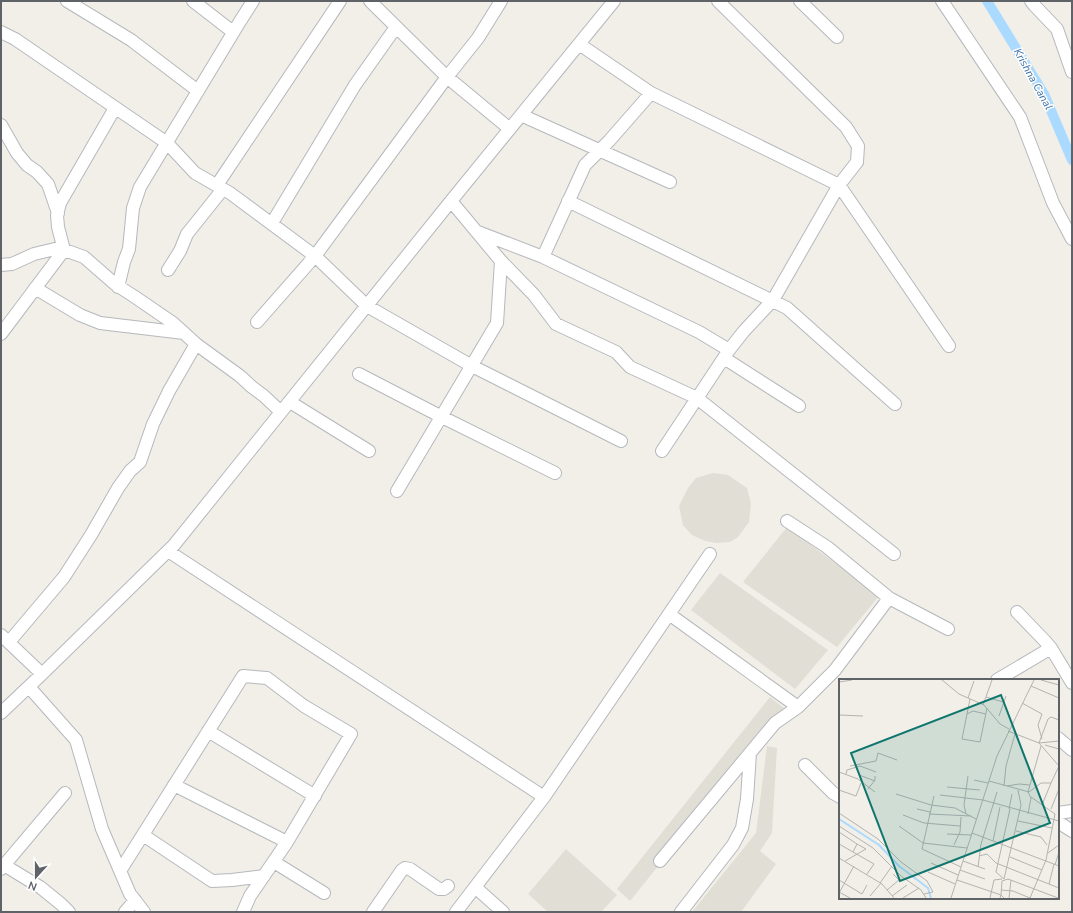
<svg xmlns="http://www.w3.org/2000/svg" width="1073" height="913" viewBox="0 0 1073 913" font-family="'Nunito Sans',sans-serif">
<rect width="100%" height="100%" fill="#f1efe8"/>
<path fill="#e1ded6" d="M713,473L728,475L747,488L751,504L749,522L738,537L730,542L717,543L705,541L692,535L683,525L679,506L688,488L696,478Z
M787,527L879,596L837,647L743,582Z
M720,573L828,650L795,689L691,610Z
M770,697L785,709L630,901L617,889Z
M767,746L777,748L772,833L760,851L776,864L741,912H692L756,833Z
M566,849L617,895L601,912H548L528,894Z"/>
<g fill="none" stroke-linecap="round" stroke-linejoin="round">
<path stroke="#aadaff" stroke-width="10" d="M987,1L1044,94L1072,160"/>
<defs>
<path id="minor" d="M67,1L131,40L198,91
M193,1L233,32
M370,1L447,77L510,129
M800,1L837,37
M942,1L1020,117L1053,203L1072,239
M1031,1L1034,5L1057,29L1072,72
M1,32L15,39L167,143L195,173L230,193L315,256L367,306L472,366L621,441
M579,44L651,93L839,185L949,346
M521,115L670,182
M1,125L17,153L27,165L37,172L48,184L58,213
M217,185L340,1
M451,201L501,261L534,295L556,324L616,352L630,367L697,398L894,554
M568,201L787,308L895,404
M272,223L355,85L396,27
M478,232L543,257L699,332L729,350
M543,257L585,165L609,141L651,93
M1,265L12,264L34,254L59,248L84,257L115,284L135,297L173,323L196,344L240,376L252,387L264,396L281,412
M168,270L180,251L187,234L223,189
M118,287L124,262L129,249L133,208L140,187L239,23L253,1
M35,288L80,315L100,323L184,333
M257,322L315,256L447,77L478,38L501,1
M1,334L64,250L58,227L57,215L60,203L115,108
M724,358L799,406
M359,374L442,417L555,473
M290,402L369,451
M662,451L729,350L744,331L773,300L839,185L857,162L858,146L846,127L718,1
M397,491L497,323L501,261
M168,551L544,797
M889,598L948,629
M1017,612L1044,640L1051,648L1072,683
M669,614L798,707
M1,635L42,674
M9,642L64,577L91,535L118,488L130,471L140,462L153,424L169,391L196,344
M997,680L1051,648
M29,687L76,740L102,829L130,894L144,912
M1,713L42,674L174,545L451,201L614,1
M208,731L315,796
M1058,738L1072,750
M805,765L833,793L840,797
M174,785L287,842
M1058,813L1072,811
M1058,822L1072,831
M143,835L212,881L232,880L264,876
M660,861L775,723L798,707L835,670L889,598L827,547L787,521
M274,862L324,893
M4,865L40,887L61,904L69,912
M1,869L65,793
M120,871L243,676L267,678L304,706L351,734L287,842L250,896L243,912
M475,887L503,912
M125,912L135,900
M373,912L402,870L405,868L410,869L439,889H444L448,886
M456,912L544,797L710,554
M681,912L733,845L742,828L747,799L750,753"/>
</defs>
<use href="#minor" stroke="#b5b8bc" stroke-width="14"/>
<use href="#minor" stroke="#fff" stroke-width="12"/>
</g>
<g text-anchor="middle" dominant-baseline="central" stroke-width="3" stroke-linejoin="round" paint-order="stroke">
<g font-size="11" font-style="italic" fill="#4174aa" stroke="#fff">
<text transform="translate(1033 79) rotate(61)">Krishna Canal</text>
</g>
</g>
<g transform="translate(839 679)">
<rect width="220" height="220" fill="#f1efe8"/>
<path fill="none" stroke="#aadaff" stroke-width="2" d="M0,140L40,166L60,187L89,209L92,219"/>
<path fill="none" stroke="#b3b3b1" stroke-width="1" d="M103,1L120,15L145,26L161,45L170,50M202,1L220,6M0,3L13,1M192,7L220,19M147,18L164,23M129,19L135,2M131,20L123,60L141,63L148,29M183,24L203,35L199,46L203,60M144,26L153,1M128,35L134,32L147,35M0,36L24,37M160,37L167,17M220,41L212,38L209,40L200,64L220,62M169,52L200,64L220,87M206,66L220,70M11,87L37,82L39,74L58,81M0,93L19,100L36,113M7,95L8,91L21,87L37,93M20,96L36,102M135,101L149,104M150,102L190,113L202,104H212L220,87M165,107L167,87L176,55M168,107L180,105L191,106M108,108L141,111M29,110L36,101V97M0,111L17,117L22,104M57,115L92,126L116,129L137,140M101,116L144,121L220,142M95,117L83,170L122,188M203,126L212,104M78,130L91,133M170,130L173,115M212,130L220,110M0,134L39,160L62,183L88,202L94,213L85,215M90,135L132,137M127,135L125,126L129,97M189,135L192,119L189,113L202,67M64,136L85,144L121,147M179,142L213,149M0,147L34,169L62,197L82,211L87,219M60,147L84,164L128,169M177,152L202,158L208,166M0,153L18,165L14,173M133,154L220,187M108,155L132,156M154,162L161,128M0,165L35,185L28,195M115,166L121,153L122,138M209,174L220,166M140,177L148,175L157,184L220,209M171,178L203,191M0,179L43,205L55,219M6,182L27,170L18,165M124,182L146,190M92,184L119,196M216,186L220,173M139,188L142,165L158,113M121,191L146,200M89,193L116,205M165,200L182,126L179,111M165,200L157,193L171,130M0,201L23,215L28,206M118,201L162,216L161,219M41,204L53,187M210,205L215,185M48,211L60,201L54,195M162,211L174,212L191,219M0,213L11,219M0,214L15,187M31,217L42,204M53,217L68,206M64,219L80,209M112,219L158,77L195,1M151,219L155,201L163,200M165,219L162,216L163,202L169,200L219,219M170,219L172,201M191,219L207,181L216,135L192,118"/>
<path fill="#0f766e" fill-opacity="0.15" stroke="#0f766e" stroke-width="2" d="M162,16L211,144L61,202L12,74Z"/>
<rect width="220" height="220" fill="none" stroke="#5f6368" stroke-width="2"/>
</g>
<rect width="1073" height="913" fill="none" stroke="#5f6368" stroke-width="4"/>
<g transform="translate(36 877) rotate(201)" stroke="#ffffff" stroke-width="3" paint-order="stroke">
<path d="M0-3L7 15L0 10L-7 15Z" fill="#5f6368"/>
<text y="-6" font-size="11" font-weight="bold" text-anchor="middle" fill="#5f6368">N</text>
</g>
</svg>
